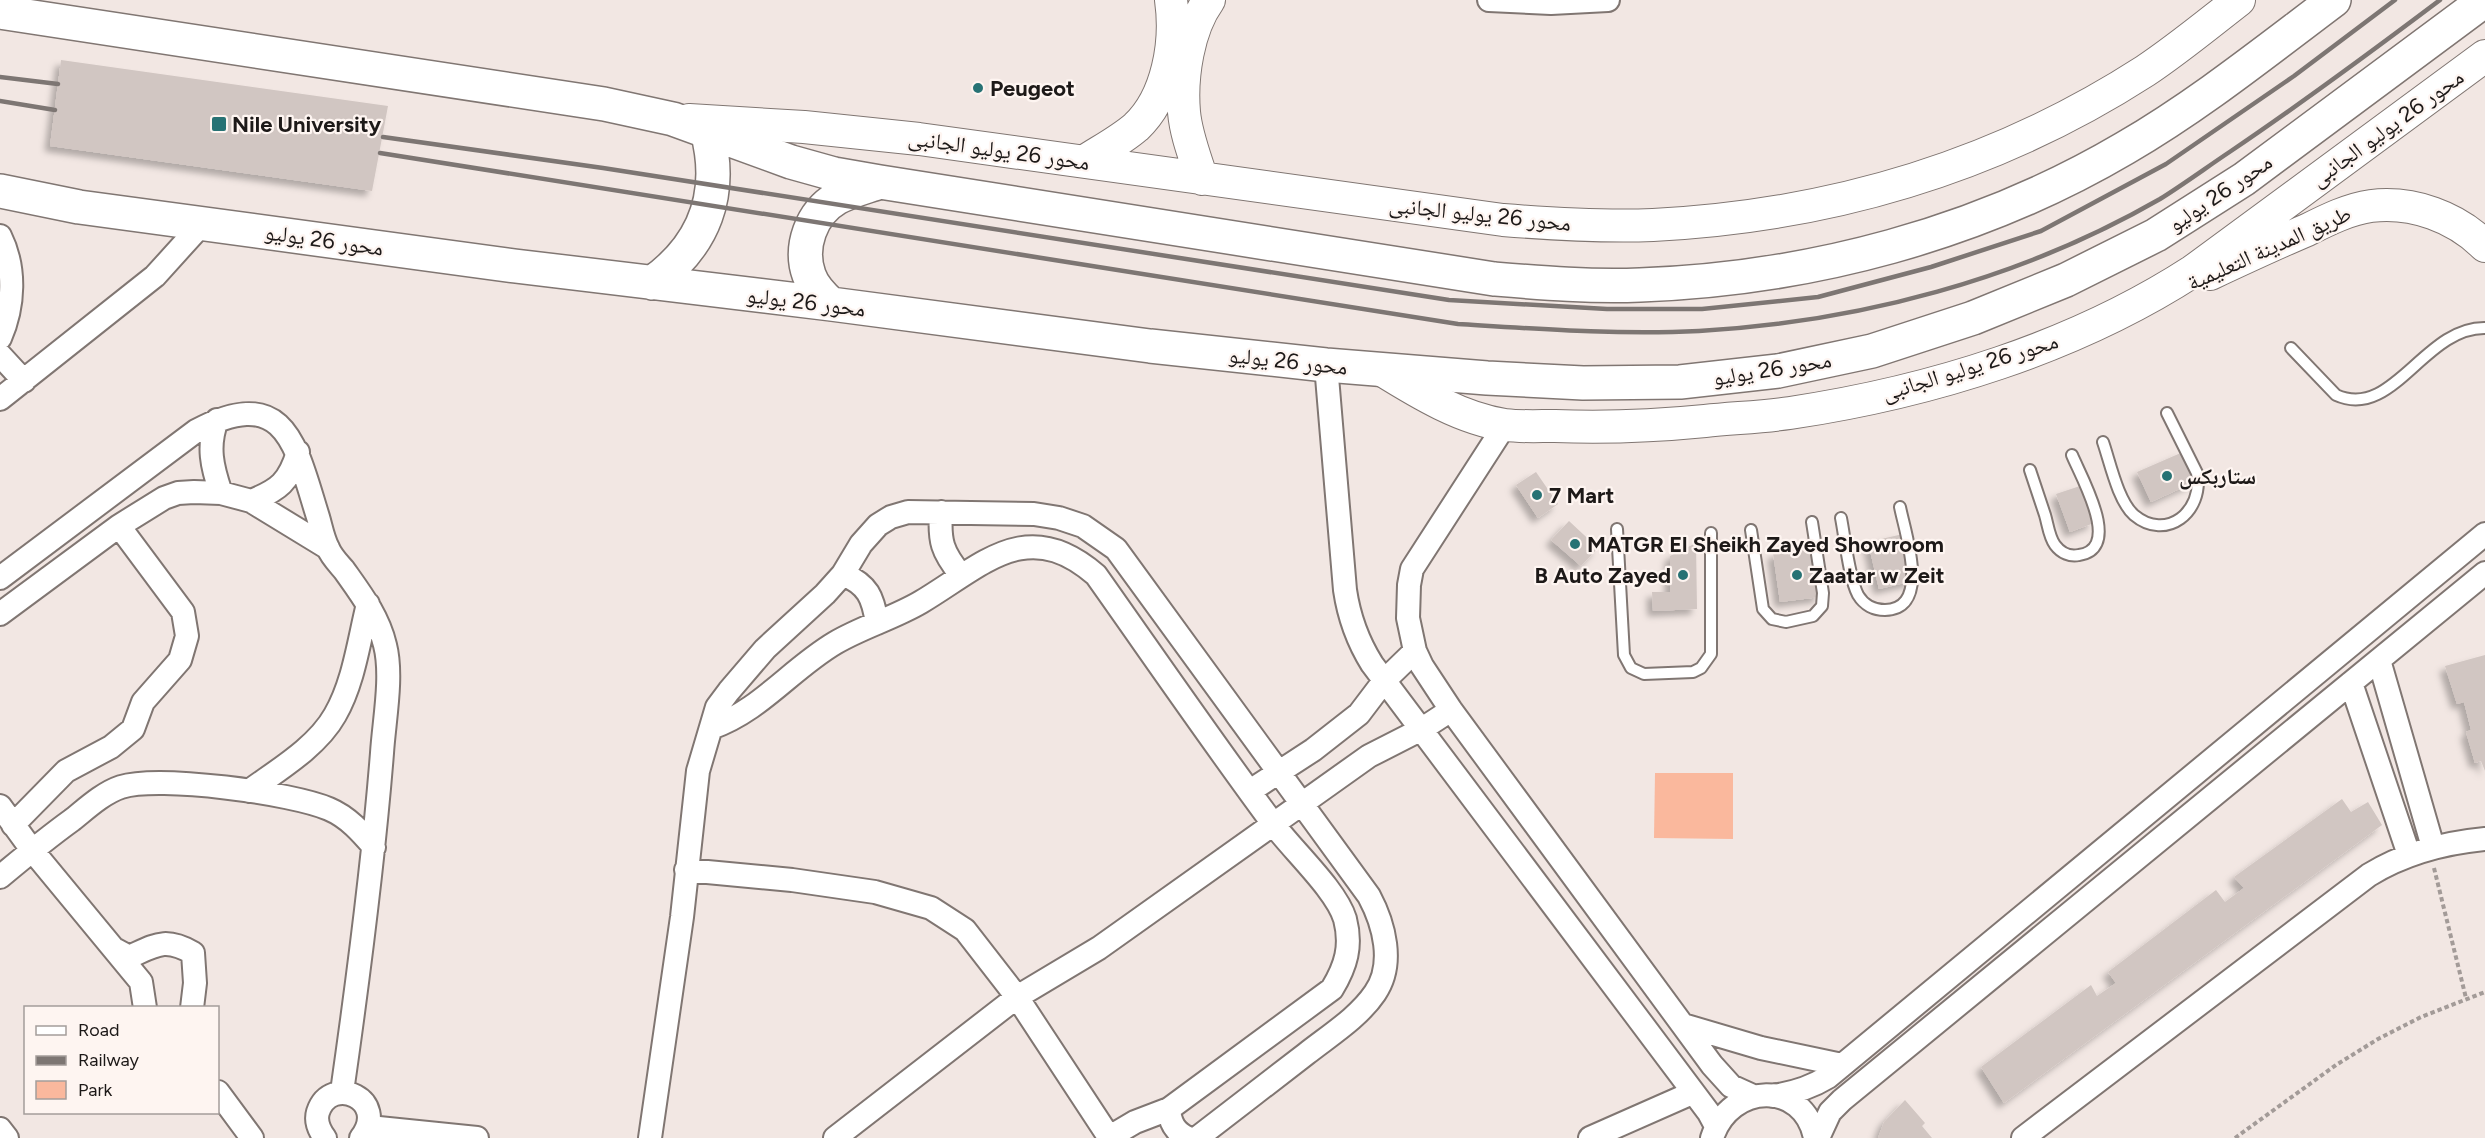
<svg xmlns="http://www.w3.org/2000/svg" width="2485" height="1138" viewBox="0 0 2485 1138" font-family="Figtree,'Noto Naskh Arabic',sans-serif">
<defs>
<filter id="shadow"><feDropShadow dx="-5.5" dy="5.5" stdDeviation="3" flood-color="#0004"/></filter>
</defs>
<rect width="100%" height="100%" fill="#f2e7e3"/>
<path fill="#fab89d" d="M1655,773H1733V839L1654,838Z"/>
<path fill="#d1c6c2" filter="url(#shadow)" d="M61,60L388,106L372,191L50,146Z
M2183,452L2197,481L2151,502L2137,472Z
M1536,472L1558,504L1538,518L1516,485Z
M2080,486L2094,523L2070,532L2056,494Z
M1569,521L1598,548L1581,566L1551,540Z
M1903,534L1913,581L1879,589L1868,542Z
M1696,543L1697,609L1653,611L1652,592H1670V556Z
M1814,548L1820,597L1780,602L1773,553Z
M2485,655V771L2481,761L2475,763L2466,732L2471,730L2464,702L2457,704L2445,666Z
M2342,799L2351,812L2368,802L2382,825L2004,1103L1981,1067L2091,985L2097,996L2116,983L2108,972L2216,890L2225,902L2244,888L2234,877Z
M1905,1100L1925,1123L1922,1126L1932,1138H1878L1884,1122Z"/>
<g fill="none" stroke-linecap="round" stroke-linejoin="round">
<defs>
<path id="lane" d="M2291,348L2336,395C2393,421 2424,327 2485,328
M2103,442C2110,462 2118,501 2134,515C2166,542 2204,512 2197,473L2167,413
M2030,470C2035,485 2040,500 2045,515C2048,525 2049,537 2055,545C2061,553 2070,557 2079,555C2123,549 2081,477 2072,455
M1841,518C1845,538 1849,578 1858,595C1864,605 1874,610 1885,610C1932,609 1905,533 1900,507
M1617,529L1624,655L1631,668L1644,674L1693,672L1701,668L1711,654V533
M1751,530L1763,609L1772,619L1786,622L1813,616L1822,606L1823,593L1812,522"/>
<path id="street" d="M1489,0L1551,3L1608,0
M0,236C16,268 14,306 0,338
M0,355L24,381
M1326,365L1345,590C1349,617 1357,640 1372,664L1709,1113L1716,1126
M0,399L155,276L203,223
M217,420C207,446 212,467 221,493
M1505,425L1412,569L1409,585L1408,618L1415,651L1422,666L1451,710L1712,1065L1731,1086L1753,1096
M251,501C279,490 289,482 298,452
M941,512C939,541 942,552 961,575
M843,574C868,585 873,597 877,623
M0,578L196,431C286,382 296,447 318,517C321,527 323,539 328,548C331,556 338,563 344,570C361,594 378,616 385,645C393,676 384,721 382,753C373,867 358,980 342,1092
M0,614L119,526L164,498L178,493L194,492L221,493L251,501L328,548
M2379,660L2433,847
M2351,683L2409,855
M711,728C760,711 791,669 835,643C862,627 894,618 921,602C983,565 1027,515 1096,575C1154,657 1211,740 1271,821C1290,848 1336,889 1345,919C1352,946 1346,966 1332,989L1169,1109L1135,1122L1108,1138
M249,791C278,770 317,747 335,715C354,682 359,640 368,604
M1250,791L1313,750L1359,714L1384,681L1415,651
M0,806L32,850L141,982L145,1008
M13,825L66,771L111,747L133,729L143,702L180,660L187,636L183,612L119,526
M686,870L792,880L875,892L931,908L965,930L1017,997L1109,1137
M0,877C24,857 47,838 72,820C87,808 103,793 121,787C159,775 292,793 329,809C348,817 361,832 374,847
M116,950L129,957C156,945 165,937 193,953L195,983L192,1008
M1683,1025L1761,1048L1842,1065
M218,1092L252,1138
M1773,1096C1794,1093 1810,1088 1828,1077L2485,534
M1169,1109C1170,1123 1175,1132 1188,1138
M369,1127L477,1138
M0,1129L7,1138
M325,1138C319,1130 315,1122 318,1112C331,1073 390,1100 361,1138
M650,1138L682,917L698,771L717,707L729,691L765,649L825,594L843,574L861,544L878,525L891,517L908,512L1034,514L1059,518L1083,526L1116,549L1369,896C1384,924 1395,964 1375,993C1358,1018 1330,1035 1306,1054C1270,1082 1233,1110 1197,1138
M835,1138L1017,997L1099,948L1369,756L1422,729L1451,710
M1590,1138L1692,1093
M1712,1138C1730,1082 1804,1080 1815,1138
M1818,1138L1830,1112L1842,1100L2485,573
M2023,1138L2369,875C2405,853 2443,843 2485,839"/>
<path id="secondary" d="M689,120L804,127L919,139L1503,220C1553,224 1603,227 1653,225C1829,216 1996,167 2145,71C2178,49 2208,24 2239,0
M1085,161C1102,150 1121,140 1136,127C1168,97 1177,42 1171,0
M1202,179C1195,157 1186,135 1184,112C1181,77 1188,29 1209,0
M2210,274C2242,259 2274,244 2307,230C2327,220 2349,209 2371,206C2413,201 2456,217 2485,246
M1382,370C1419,393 1462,419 1505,425C1522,427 1539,426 1555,426C1606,428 1654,426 1705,421C1733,418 1762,417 1790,413C1930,392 2074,348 2193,271L2485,56"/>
<path id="highway" d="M0,12L604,104L673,119L791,162L834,174L880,182L1494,279C1543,283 1591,287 1640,285C1809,279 1979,234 2125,148C2199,105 2266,51 2334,0
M0,191L79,207L515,266L831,304L1150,346L1326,365L1487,378L1583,383L1680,382L1778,371L1872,351L1973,318L2066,280L2156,235L2244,179L2485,0
M652,283C705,245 724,194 707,131
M831,304C822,296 813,287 809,275C799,247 811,213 837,198C850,191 866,187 880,182"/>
</defs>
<use href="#lane" stroke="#807672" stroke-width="14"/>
<use href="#street" stroke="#807672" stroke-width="26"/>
<use href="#secondary" stroke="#807672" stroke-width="34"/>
<use href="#highway" stroke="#807672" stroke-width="36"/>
<path stroke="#a39b98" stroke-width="4" stroke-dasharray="4.5 3" stroke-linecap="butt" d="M2434,868L2466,998
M2235,1138L2336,1065L2378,1039L2421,1017L2485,992"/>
<use href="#lane" stroke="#fff" stroke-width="10"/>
<use href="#street" stroke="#fff" stroke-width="22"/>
<use href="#secondary" stroke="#fff" stroke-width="32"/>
<use href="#highway" stroke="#fff" stroke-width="33"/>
<path stroke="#7d7673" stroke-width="4.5" d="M0,77L58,84
M0,101L55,110
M383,137L603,168L1449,300L1607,309H1702L1818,297L1931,267L2041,231L2166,164L2294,76L2395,0
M380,153L1458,324C1539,329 1619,335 1699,331C1859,322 2021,279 2160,199C2184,184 2207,167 2231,151C2302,103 2371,52 2440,0"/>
</g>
<g fill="#277274" stroke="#fef5f1" stroke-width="2">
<circle cx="978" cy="88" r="6"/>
<rect x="211" y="116" width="16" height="16" rx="3"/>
<circle cx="2167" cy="476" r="6"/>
<circle cx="1537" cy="495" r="6"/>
<circle cx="1575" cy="544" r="6"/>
<circle cx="1683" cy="575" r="6"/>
<circle cx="1797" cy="575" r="6"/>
</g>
<g text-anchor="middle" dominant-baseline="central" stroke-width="4.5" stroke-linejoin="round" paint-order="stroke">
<g font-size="22" font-weight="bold" fill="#1d1918" stroke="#fef5f1" text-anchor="start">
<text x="990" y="88">Peugeot</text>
<text x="232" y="124">Nile University</text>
<text x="2179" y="476">ستاربكس</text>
<text x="1549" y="495">7 Mart</text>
<text x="1587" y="544">MATGR El Sheikh Zayed Showroom</text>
<text x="1671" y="575" text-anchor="end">B Auto Zayed</text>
<text x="1809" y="575">Zaatar w Zeit</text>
</g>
<g font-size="22" fill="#1d1918" stroke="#fef5f1">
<text transform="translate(2387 128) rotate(-36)">محور 26 يوليو الجانبى</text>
<text transform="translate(999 150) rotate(8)">محور 26 يوليو الجانبى</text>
<text transform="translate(2220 193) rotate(-34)">محور 26 يوليو</text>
<text transform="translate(1480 214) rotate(6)">محور 26 يوليو الجانبى</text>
<text transform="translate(324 240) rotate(8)">محور 26 يوليو</text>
<text transform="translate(2269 248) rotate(-24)">طريق المدينة التعليمية</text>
<text transform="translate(806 302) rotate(7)">محور 26 يوليو</text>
<text transform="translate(1288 361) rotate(6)">محور 26 يوليو</text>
<text transform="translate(1970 367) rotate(-17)">محور 26 يوليو الجانبى</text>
<text transform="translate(1772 369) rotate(-9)">محور 26 يوليو</text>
</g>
</g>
<rect x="24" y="1006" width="195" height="108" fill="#fef5f1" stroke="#a49d9a" stroke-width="1.5"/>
<rect x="36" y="1026" width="30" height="9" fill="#ffffff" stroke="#a49d9a" stroke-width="1.5"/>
<text x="78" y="1036" font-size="18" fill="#1d1918">Road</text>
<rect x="36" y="1056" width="30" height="9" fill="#7d7673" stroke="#a49d9a" stroke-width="1.5"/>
<text x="78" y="1066" font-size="18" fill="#1d1918">Railway</text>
<rect x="36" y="1081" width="30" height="18" fill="#fab89d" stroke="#a49d9a" stroke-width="1.5"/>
<text x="78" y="1096" font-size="18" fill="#1d1918">Park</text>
</svg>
